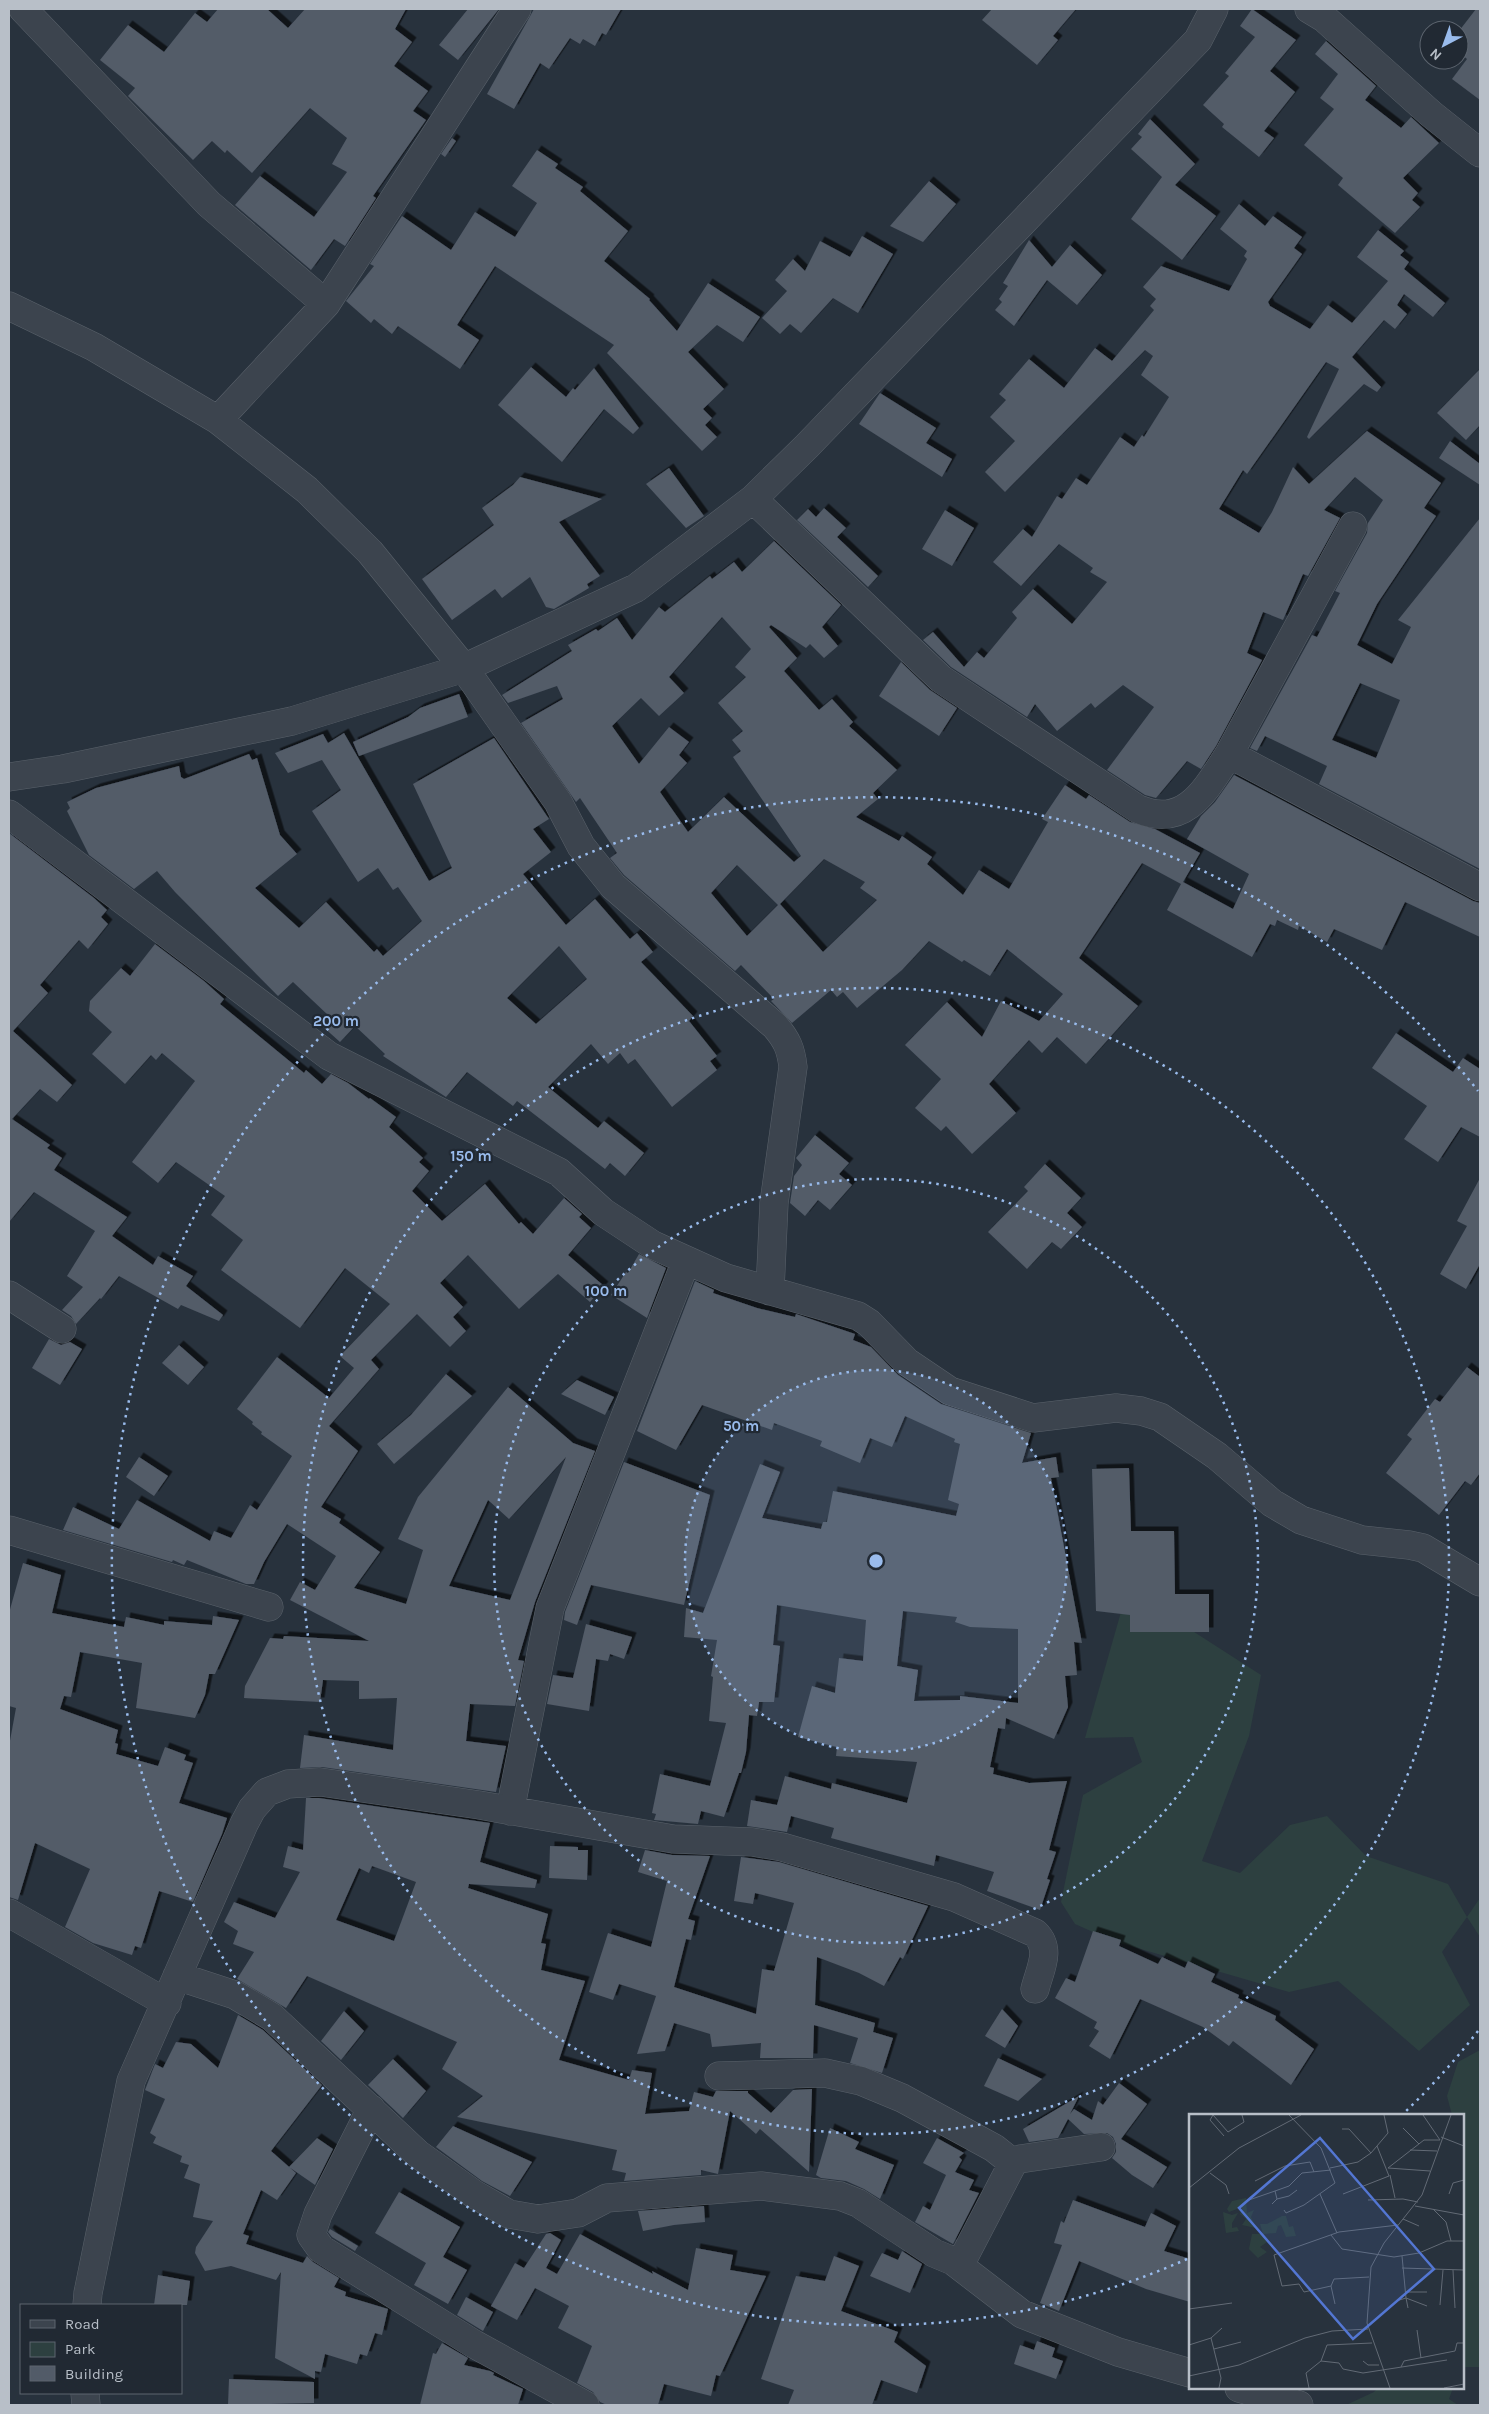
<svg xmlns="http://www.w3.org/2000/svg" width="1489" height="2414" viewBox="0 0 1489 2414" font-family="Karla,sans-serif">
<defs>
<filter id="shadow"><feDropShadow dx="4.5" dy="-4.5" stdDeviation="0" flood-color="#0009"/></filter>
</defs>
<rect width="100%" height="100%" fill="#28323d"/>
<path fill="#2d4040" d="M1146,1601L1261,1675L1249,1736L1202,1861L1240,1873L1290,1825L1327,1816L1366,1856L1448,1884L1467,1917L1480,1898V1937L1467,1917L1442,1952L1470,2005L1419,2051L1338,1981L1289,1992L1113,1941L1075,1924L1061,1902L1083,1795L1142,1762L1133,1737L1085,1738L1121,1612Z
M1480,2050V2367H1463V2115H1452L1447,2096L1458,2062Z
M1378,2388H1453L1449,2399L1458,2405H1346L1374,2392Z"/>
<path fill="#525b68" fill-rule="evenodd" filter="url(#shadow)" d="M218,9H267L288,28L305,9H406L395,29L412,42L394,66L428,91L413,111L426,120L373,196L376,198L345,246L334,239L311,270L235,205L260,176L314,217L347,172L332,164L347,138L310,108L252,173L227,150L225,153L212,141L193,160L128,96L135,88L100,60L128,25L164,52L195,13L207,22Z
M468,9H499L458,60L439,45Z
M534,9H621L606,35L602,33L595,46L583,39L580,44L570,38L549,69L540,63L514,109L487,94Z
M992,9H1076L1053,36L1058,40L1037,65L982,20Z
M1252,9L1296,40L1270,71L1295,92L1264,131L1274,138L1259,157L1222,127L1224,124L1203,105L1229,76L1225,73L1255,37L1240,26Z
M1476,9H1480V100L1452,79L1467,59L1459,52V31Z
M1326,41L1376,86L1365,100L1401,128L1411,117L1439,143L1403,178L1418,193L1412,200L1420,207L1395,233L1338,185L1343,178L1304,145L1334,109L1320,98L1338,74L1315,54Z
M1150,119L1195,164L1175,185L1216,216L1182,260L1131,219L1162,177L1131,149L1142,137L1138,134Z
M452,138L456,141L445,157L441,154Z
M537,150L558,164L555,168L583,187L580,191L628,231L604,261L650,299L649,300L677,331L708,283L760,317L743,342L717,325L688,352L724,389L703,409L712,418L705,425L717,437L702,451L607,353L614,345L495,266L457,325L479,340L460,369L398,326L392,334L374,319L371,323L346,301L374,266L370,264L402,216L451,250L475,212L515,237L537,203L512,186Z
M929,181L956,204L923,242L890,226Z
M1239,204L1265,226L1273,216L1302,237L1294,248L1302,254L1268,302L1270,306L1310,329L1328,305L1352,323L1388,281L1357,257L1378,230L1404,251L1400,255L1409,262L1404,269L1445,303L1433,317L1404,294L1397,305L1407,314L1395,329L1384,320L1352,357L1381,387L1377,392L1364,384L1309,439L1307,437L1339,369L1326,362L1247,474L1243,470L1219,509L1259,533L1272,512L1293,467L1309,484L1367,431L1441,483L1424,508L1436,516L1377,604L1357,645L1392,664L1411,627L1398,620L1480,518V869L1319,784L1327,766L1265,736L1257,751L1250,748L1312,635L1317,637L1340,593L1335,591L1367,533L1368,523L1383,500L1355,477L1324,510L1340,518L1308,576L1303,574L1283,620L1263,612L1247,653L1262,660L1216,746L1201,769L1187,761L1156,798L1145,795L1107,770L1154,707L1123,685L1095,708L1091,703L1057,731L1035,704L1027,717L951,667L923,640L933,632L964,667L977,652L984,658L1017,618L1012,612L1033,589L1072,624L1107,582L1090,572L1093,568L1059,544L1021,586L993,562L1023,529L1032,537L1057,496L1062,499L1076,478L1087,485L1120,437L1134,447L1142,435L1144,437L1169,397L1141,375L1153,356L1145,350L1005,492L985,472L1015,441L990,417L1006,400L999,394L1029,359L1064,388L1095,348L1112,361L1154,310L1150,306L1156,299L1143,287L1161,266L1229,291L1247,259L1244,256L1247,251L1220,229ZM1360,683L1400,700L1376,758L1332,740Z
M862,236L893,254L858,313L833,298L801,333L790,324L780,334L762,318L787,291L775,280L793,259L805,271L820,241L850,257Z
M1029,240L1052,267L1070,245L1102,275L1077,305L1047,280L1014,326L995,310L1002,302L999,299L1008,286L1003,283Z
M531,367L566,397L573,388L575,390L594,368L639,428L633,434L604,409L562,462L498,405Z
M1480,369V425L1466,440L1437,413Z
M880,393L936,428L926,443L952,459L942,477L859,424Z
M1450,441L1480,464V485L1439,458Z
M669,468L704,516L686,528L646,484Z
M520,477L602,499L559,522L600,576L587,584L589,588L554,609L546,607L530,577L502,598L495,589L452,620L422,579L494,525L482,508L513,485Z
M824,508L846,528L837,537L878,576L868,587L797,520L808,509L816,517Z
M945,510L974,528L952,566L922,549Z
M774,541L841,605L822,627L838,646L824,658L810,644L806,648L771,625L769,627L797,658L784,671L819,710L832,699L853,722L849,726L897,770L873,793L878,799L856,817L899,841L902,836L932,857L927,864L963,895L979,870L1009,889L1048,822L1042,819L1065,785L1086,799L1089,795L1130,822L1155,829L1200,853L1183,882L1233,909L1249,874L1187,839L1201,816L1215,802L1234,775L1473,901L1480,903V937L1405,902L1382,950L1334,929L1327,942L1299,926L1298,930L1277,920L1275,926L1270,924L1252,957L1167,910L1181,884L1142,863L1079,958L1138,1006L1086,1064L1057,1037L1042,1053L1029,1040L989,1084L1016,1113L972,1154L946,1126L941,1131L915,1108L941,1079L905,1045L947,1002L982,1037L1001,1001L1039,1021L1063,994L1007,949L990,976L964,960L962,962L929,941L902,970L857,1008L843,992L837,997L831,990L792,1023L771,1001L774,999L741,965L735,971L624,875L610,858L617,853L580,798L576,802L521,723L563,699L557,686L508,703L502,695L572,651L568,645L596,629L598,631L617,618L632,640L659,607L665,612L710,576L712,579L734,562L742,572ZM722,617L751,649L735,667L746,677L718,703L743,731L732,740L741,751L733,757L801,856L794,862L724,797L688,832L660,792L687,763L679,755L689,742L669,727L639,764L612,726L641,698L659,716L684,693L669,677ZM824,859L865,882L860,888L877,900L823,952L780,904ZM737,865L778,905L747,936L711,893Z
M901,662L930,690L957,708L939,736L879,696Z
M459,694L468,717L359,756L353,742L408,717L420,708Z
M344,733L429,881L452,868L413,784L494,738L549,819L533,829L551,852L523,874L566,925L595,899L630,939L637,933L653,952L641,962L693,1016L689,1021L717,1056L710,1061L717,1070L672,1107L635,1059L628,1064L620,1053L608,1064L591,1044L548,1087L598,1128L604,1121L644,1153L625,1176L610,1163L605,1169L517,1101L513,1106L467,1072L446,1097L383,1056L385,1054L355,1026L340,1042L321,1025L329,1016L293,982L278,996L175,892L157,871L134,889L89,855L67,811L70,808L67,802L96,788L179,766L181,777L184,779L249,754L252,760L257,758L280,835L297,854L255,888L299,928L326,902L374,952L377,949L383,956L422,921L398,887L393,890L378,868L358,882L312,811L341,790L322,760L288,773L275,753L323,734L328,743ZM559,946L587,979L536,1024L507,998Z
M9,833L94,898L107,910L101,917L108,924L88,949L79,940L40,985L48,993L13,1031L72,1085L57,1102L40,1089L12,1119L50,1145L47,1148L62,1158L54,1170L127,1217L112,1236L153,1265L158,1256L193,1276L186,1286L223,1315L219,1321L181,1305L178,1309L119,1276L101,1299L100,1298L76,1324L71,1316L62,1310L83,1287L67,1276L95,1231L34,1192L9,1222Z
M155,944L204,981L224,999L220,1004L304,1073L306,1070L322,1084L331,1074L348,1083L369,1099L370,1098L396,1117L389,1127L423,1158L419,1162L429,1171L412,1191L442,1221L485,1184L519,1224L521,1222L533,1234L564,1198L582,1214L579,1217L591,1228L568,1255L604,1286L590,1302L558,1274L519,1309L468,1255L440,1283L463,1307L453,1317L466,1331L450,1347L417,1314L371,1360L379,1369L329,1426L358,1451L321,1507L341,1519L339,1523L380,1552L354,1588L406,1604L423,1550L398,1539L418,1497L508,1387L573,1443L595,1451L535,1602L518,1660L524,1661L515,1706L470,1704L466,1741L506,1746L496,1792L322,1767L300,1768L304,1735L393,1750L397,1698L359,1699V1681L323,1680L320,1702L244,1698L245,1686L270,1638L283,1639L284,1636L369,1641L290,1600L300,1582L315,1590L336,1556L287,1524L264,1562L254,1584H246L187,1560L184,1565L173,1560L172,1562L63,1530L73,1507L119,1529L137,1500L210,1541L214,1531L231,1538L250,1505L257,1510L292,1456L261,1434L262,1432L252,1424L253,1422L237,1409L277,1357L329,1398L354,1368L340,1356L390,1304L345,1268L300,1328L221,1270L243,1240L211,1215L225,1196L176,1162L158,1183L132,1162L195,1081L162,1053L156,1060L151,1055L125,1084L92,1054L112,1032L89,1011L90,1001L121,968L130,976ZM566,1457L510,1600L449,1586L488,1500L509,1519Z
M1396,1033L1453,1072L1463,1058L1480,1069V1137L1461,1127L1438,1162L1404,1139L1427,1106L1372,1068Z
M815,1135L849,1163L839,1174L852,1185L830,1210L818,1200L805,1216L790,1203L794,1176L802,1165L796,1158Z
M1045,1164L1081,1198L1067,1213L1082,1227L1061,1249L1052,1242L1027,1269L988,1232L1028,1191L1024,1187Z
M1480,1178V1264L1466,1289L1440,1274L1467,1226L1457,1221Z
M639,1254L666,1268L647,1318L611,1295L626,1272L628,1273Z
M695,1281L714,1290L713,1293L757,1308L795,1317L796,1314L855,1334L853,1340L871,1347L898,1375L941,1404L1031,1433L1022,1463L1056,1457L1059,1477L1051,1478L1082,1643L1074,1642L1077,1675L1065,1676L1068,1707L1054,1739L1006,1718L1005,1729L998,1728L990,1767L994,1768L993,1774L1029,1783L1067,1781L1049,1850L1056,1852L1047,1879L1050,1880L1040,1910L987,1891L994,1872L936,1855L934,1866L831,1838L834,1828L791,1816L787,1832L747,1826L751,1800L777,1805L785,1776L831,1789L832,1783L907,1803L917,1762L836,1756L837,1747L798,1737L812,1686L835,1693L839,1658L863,1661L866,1620L777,1605L773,1645L780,1646L774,1702H759L757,1716L749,1715L746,1752L741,1773H739L724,1817L701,1811L698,1824L654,1820L656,1814L652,1813L660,1774L710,1786L726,1723L709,1721L713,1677L711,1676L717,1640L684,1637L686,1608L703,1613L760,1464L780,1472L762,1518L821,1529L823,1522H827L833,1491L956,1516L959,1504L948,1500L960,1444L954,1442L955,1439L905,1416L892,1447L870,1438L860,1463L820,1446L822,1441L774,1423L772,1430L702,1405L676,1450L637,1431ZM903,1611L957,1617L955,1622L970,1627L1018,1629V1703L960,1696V1700L914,1701L918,1670L897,1666Z
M49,1339L61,1345L70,1342L82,1349L60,1385L32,1368Z
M179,1345L204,1367L188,1385L162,1363Z
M1467,1367L1480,1377V1473L1471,1485L1465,1481L1439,1515L1386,1473L1412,1439L1407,1435L1435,1399L1440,1402Z
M446,1374L472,1396L394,1464L377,1444L411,1415Z
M577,1380L614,1397L605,1415L561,1394Z
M139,1457L168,1476L154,1496L126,1477Z
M624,1462L710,1495L684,1605L591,1585L577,1625L564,1620L565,1612Z
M1129,1468L1131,1531H1174L1175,1594H1209V1632H1130V1615L1096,1611L1092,1469Z
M23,1563L61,1575L52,1613L124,1627L126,1617L164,1625V1621L212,1625L213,1616L239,1620L215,1674H209L205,1695L195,1718L136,1708L142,1663L80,1652L71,1697L64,1696L60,1709L118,1730L115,1743L118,1744L116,1754L158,1766L165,1747L186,1755L184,1760L193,1763L179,1803L227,1818L222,1834L193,1902L159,1891L141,1948L135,1946L132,1955L93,1943L65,1927L90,1869L35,1843L18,1900L9,1897V1746L16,1708L9,1706V1613Z
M586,1624L632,1637L624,1659L610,1654L608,1661L596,1659L589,1711L547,1704L553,1675L573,1678Z
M306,1798H319L490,1823L480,1862L537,1880L535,1888L469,1884L468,1888L548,1914L541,1943L546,1944L541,1970L585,1981L559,2060L629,2080L632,2070L652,2073L645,2114L689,2111L694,2092L713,2097L716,2091H748V2093L771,2113L793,2090L812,2089L809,2172L760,2129L756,2134L730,2111L718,2174L701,2170V2175L624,2181L626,2173L612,2170L617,2150L457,2117L483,2096L442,2069L457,2042L307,1976L286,2008L237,1979L254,1952L233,1944L238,1931L224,1922L234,1902L275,1918L300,1872L283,1867L288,1846L303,1850ZM372,1866L416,1882L394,1941L336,1920L359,1868L369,1873Z
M550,1846L578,1847V1850H588L587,1880L549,1878Z
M645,1850L672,1855L710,1856L688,1919L695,1921L691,1940L686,1939L674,1987L756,2014L762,1969L774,1971L794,1903L755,1893L753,1904L734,1901L741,1857L779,1862L928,1906L903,1959L900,1957L884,1986L859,1973L817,1957L815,2005L875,2023L873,2032L893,2038L882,2073L850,2063L858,2038L814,2025L813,2058H760L761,2043L712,2047L710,2034L674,2023L665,2051L637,2054L656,1996L619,1984L613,2000L589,1992L608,1933L651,1947L667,1881L638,1872Z
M1093,1931L1121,1940L1119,1946L1158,1964L1162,1957L1185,1968L1188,1961L1215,1974L1211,1982L1239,1995L1238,1998L1276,2016L1275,2020L1314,2049L1291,2085L1233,2041L1229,2046L1203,2027L1140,1999L1110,2059L1089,2046L1099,2031L1094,2028L1097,2022L1055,1998L1066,1978L1075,1982Z
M1002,2009L1018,2026L1005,2048L985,2036Z
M344,2011L364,2031L341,2060L321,2041Z
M238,2015L263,2030L322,2085L271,2151L296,2173L277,2200L261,2190L243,2234L249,2236L246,2244L303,2263L307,2256L313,2262L339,2278L334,2287L346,2292L345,2296L388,2309L382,2335L375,2333L367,2356L360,2354L357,2364L325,2354L321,2372L315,2371V2379L275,2358L281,2272L276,2280L231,2266L205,2271L195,2253L196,2247L213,2221L193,2217L200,2184L184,2178L189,2165L180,2162L182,2156L153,2143L156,2137L150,2133L165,2099L145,2090L155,2064L163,2068L176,2042L191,2044L218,2068Z
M998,2058L1042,2079L1018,2101L984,2086Z
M393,2059L426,2091L403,2118L368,2085Z
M1119,2083L1147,2104L1121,2139L1167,2167L1153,2188L1132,2175L1112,2158L1116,2152V2144L1113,2137L1107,2133L1084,2134L1068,2119L1058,2138L1029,2142L1023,2129L1079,2096L1070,2114L1074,2109L1092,2120L1098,2101L1103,2105Z
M453,2126L532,2162L510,2196L482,2181L436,2147Z
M830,2128L859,2142L855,2149L894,2165L880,2199L864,2189L846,2181L821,2178L816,2175Z
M317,2138L333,2149L315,2185L289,2167Z
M937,2138L964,2153L959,2157L962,2160L955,2172L974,2180L969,2190L979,2193L953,2244L915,2222L923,2206L930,2210L946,2175L923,2163Z
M399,2192L460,2227L443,2257L467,2270L448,2304L414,2285L426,2263L375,2233Z
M1073,2200L1145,2227L1151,2213L1176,2226L1164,2251L1190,2259V2302L1146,2289L1079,2261L1059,2311L1040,2303L1062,2245L1054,2243L1061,2221L1064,2223Z
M704,2206L705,2222L674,2225L643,2231L638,2211Z
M330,2229L358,2246L355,2251L332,2237L328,2232Z
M550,2233L561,2240L546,2268L557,2274L580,2234L653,2274L652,2271L688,2290L696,2248L733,2255L730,2270L766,2276L720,2376L716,2375L711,2396L664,2384L658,2405H607L600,2402L593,2392L577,2383L592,2346L558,2328L569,2306L535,2288L517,2320L491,2306L515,2263L524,2268L546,2234Z
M902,2251L922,2264L910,2293L870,2276L882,2253L898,2260Z
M834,2256L859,2266L841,2311L898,2332L894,2342L926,2366L917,2393L881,2380L872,2405H788L794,2390L761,2379L796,2276L825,2281Z
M158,2275L190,2281L187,2305H154Z
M466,2297L493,2312L483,2331L457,2315Z
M1037,2341L1055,2348L1052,2357L1063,2361L1056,2379L1014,2364L1020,2345L1034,2350Z
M442,2343L468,2358L464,2365L490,2371L494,2373L493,2375L523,2389L518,2405H420L433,2353L436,2354Z
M229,2379L314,2382V2403L228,2405Z"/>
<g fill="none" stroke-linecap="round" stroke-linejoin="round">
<defs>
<path id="minor" d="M23,9L209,204L326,304
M1309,9L1324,18L1431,114L1480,153
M9,306L94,347L218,420L307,490L370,552L464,668L558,802L581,846L613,886L775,1026C787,1040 791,1049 793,1067L774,1203L770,1291
M218,420L326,304L517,9
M753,499L941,679L1138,809C1186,829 1206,789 1229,754L1480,887
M1229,754L1353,526
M9,777L63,769L292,721L464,668L636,588L753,499L807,446L1198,40L1214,9
M9,814L329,1056L559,1172L603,1212L653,1245L726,1278L858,1316L869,1323L907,1362L950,1391L1033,1418L1116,1408L1141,1411L1160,1417L1217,1456L1272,1503L1301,1520L1362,1540L1409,1545L1423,1548L1480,1582
M9,1295L62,1329
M9,1530L269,1607
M510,1811L550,1608L686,1261
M9,1913L167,2003
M177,1976L235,1995L272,2017L418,2154L474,2194L509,2214L538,2219L578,2213L607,2198L761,2186L840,2196L858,2203L934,2253L953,2261L964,2257L1013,2163L1020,2159L1101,2147
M719,2076L825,2073L861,2081L902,2098L994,2148L1013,2163
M371,2109L318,2214L311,2235L321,2249L474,2344L585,2405
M953,2261L1022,2314L1118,2352L1190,2373
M87,2305L88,2293L131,2081L244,1824L252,1809L267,1792L288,1784L320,1782L479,1805L673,1839L752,1842L782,1847L954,1897L1035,1933C1052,1949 1040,1969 1035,1989
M1239,2388L1299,2405
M85,2393L86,2405"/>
</defs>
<use href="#minor" stroke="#5a626b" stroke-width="29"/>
<use href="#minor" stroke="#3c444e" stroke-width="28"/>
</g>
<circle cx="876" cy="1561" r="191" fill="#99bbec" fill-opacity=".12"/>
<g fill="none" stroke="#99bbec" stroke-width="2.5" stroke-dasharray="2.5 5">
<circle cx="876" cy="1561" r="191"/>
<circle cx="876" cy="1561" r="382"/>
<circle cx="876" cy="1561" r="573"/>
<path d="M1478 2031A764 764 0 0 1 1402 2115M1187 2259A764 764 0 1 1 1478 1091"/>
</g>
<g transform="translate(1189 2114)">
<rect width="275" height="275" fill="#28323d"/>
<path d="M57,84L58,99L65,96L62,103L67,114L53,111L57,105L51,100L53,93L40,98L38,95L43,87ZM34,98L43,101L49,99L43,109V114L48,113L50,117L37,119ZM93,102H97L100,113L104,112L107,122L97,123L92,111L89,112L87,119L75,120L78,128L71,133L78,138L69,144L60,135L63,120H74L71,110H78Z" fill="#2d4040"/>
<path fill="none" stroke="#626a75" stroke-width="1" d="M24,1L39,18L55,8L53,1M24,1L21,6L35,22M234,1L251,26M214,14L230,30M153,15H160L182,39M252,23L275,32M221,36L248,37M141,54L169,48L182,39L199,19L195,1M199,54L235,26H251M199,54L241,57M21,59L37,71L40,80M201,61L206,84M66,67L96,52L121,48L125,58M0,74L50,34L112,1M131,80L148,119M154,80L200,62L188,32M260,80L264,69L275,66M88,85L100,82L108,76M60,86L86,77M179,86L214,85L229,88M83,90L88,85L86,77L100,72L113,59L142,56M226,92L275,101M244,95L257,108L262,127M95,96L97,99L115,91L146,69L132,34L100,1M214,105L230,112M142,121L153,135L205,143L230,139L258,127H275M213,142L217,184L238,192M213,154L275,156M264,156L266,194M180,163L145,165L142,172L115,178L110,170L93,172L85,141L150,118L209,111M142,172L146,190M216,178H238M207,187L217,184L219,194M251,191L254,156M0,195L43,189M228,216L232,244M22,224L32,264L30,274M0,231L22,224L33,214M25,235L52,228M132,247L150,249L154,255L174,259L258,246M174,247L179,251H190M212,253L215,247L266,237L268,229H275M0,262L50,251L116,224L143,217L179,215M120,274L117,259L132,247L138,231L183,229M201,274L178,209L182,153L195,129L233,81L262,1M255,274L275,270"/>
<path fill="#5376d2" fill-opacity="0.15" stroke="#5376d2" stroke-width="2.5" d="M131,24L245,155L164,225L50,94Z"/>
<rect width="275" height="275" fill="none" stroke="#b8bfc8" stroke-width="2.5"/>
</g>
<circle cx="876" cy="1561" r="8" fill="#99bbec" stroke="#212933" stroke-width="2.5"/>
<g font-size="15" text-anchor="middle" font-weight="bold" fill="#99bbec" stroke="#212933" stroke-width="4.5" stroke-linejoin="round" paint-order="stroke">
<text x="336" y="1026">200 m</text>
<text x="471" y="1161">150 m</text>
<text x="606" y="1296">100 m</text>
<text x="741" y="1431">50 m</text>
</g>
<rect width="1489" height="2414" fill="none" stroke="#b8bfc8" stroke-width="20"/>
<rect x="20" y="2304" width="162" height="90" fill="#212933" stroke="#5d656f"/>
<rect x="30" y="2320" width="25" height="8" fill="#3c444e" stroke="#5d656f"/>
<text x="65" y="2329" font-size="15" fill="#b8bfc8">Road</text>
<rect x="30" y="2342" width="25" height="15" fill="#2d4040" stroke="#5d656f"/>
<text x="65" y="2354" font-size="15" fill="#b8bfc8">Park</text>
<rect x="30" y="2366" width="25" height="15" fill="#525b68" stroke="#5d656f"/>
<text x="65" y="2379" font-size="15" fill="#b8bfc8">Building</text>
<g transform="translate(1444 45) rotate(221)"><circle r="24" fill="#212933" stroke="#5d656f"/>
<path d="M0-4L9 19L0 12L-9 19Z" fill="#99bbec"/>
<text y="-8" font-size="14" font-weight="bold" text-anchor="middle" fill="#b8bfc8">N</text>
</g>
</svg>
